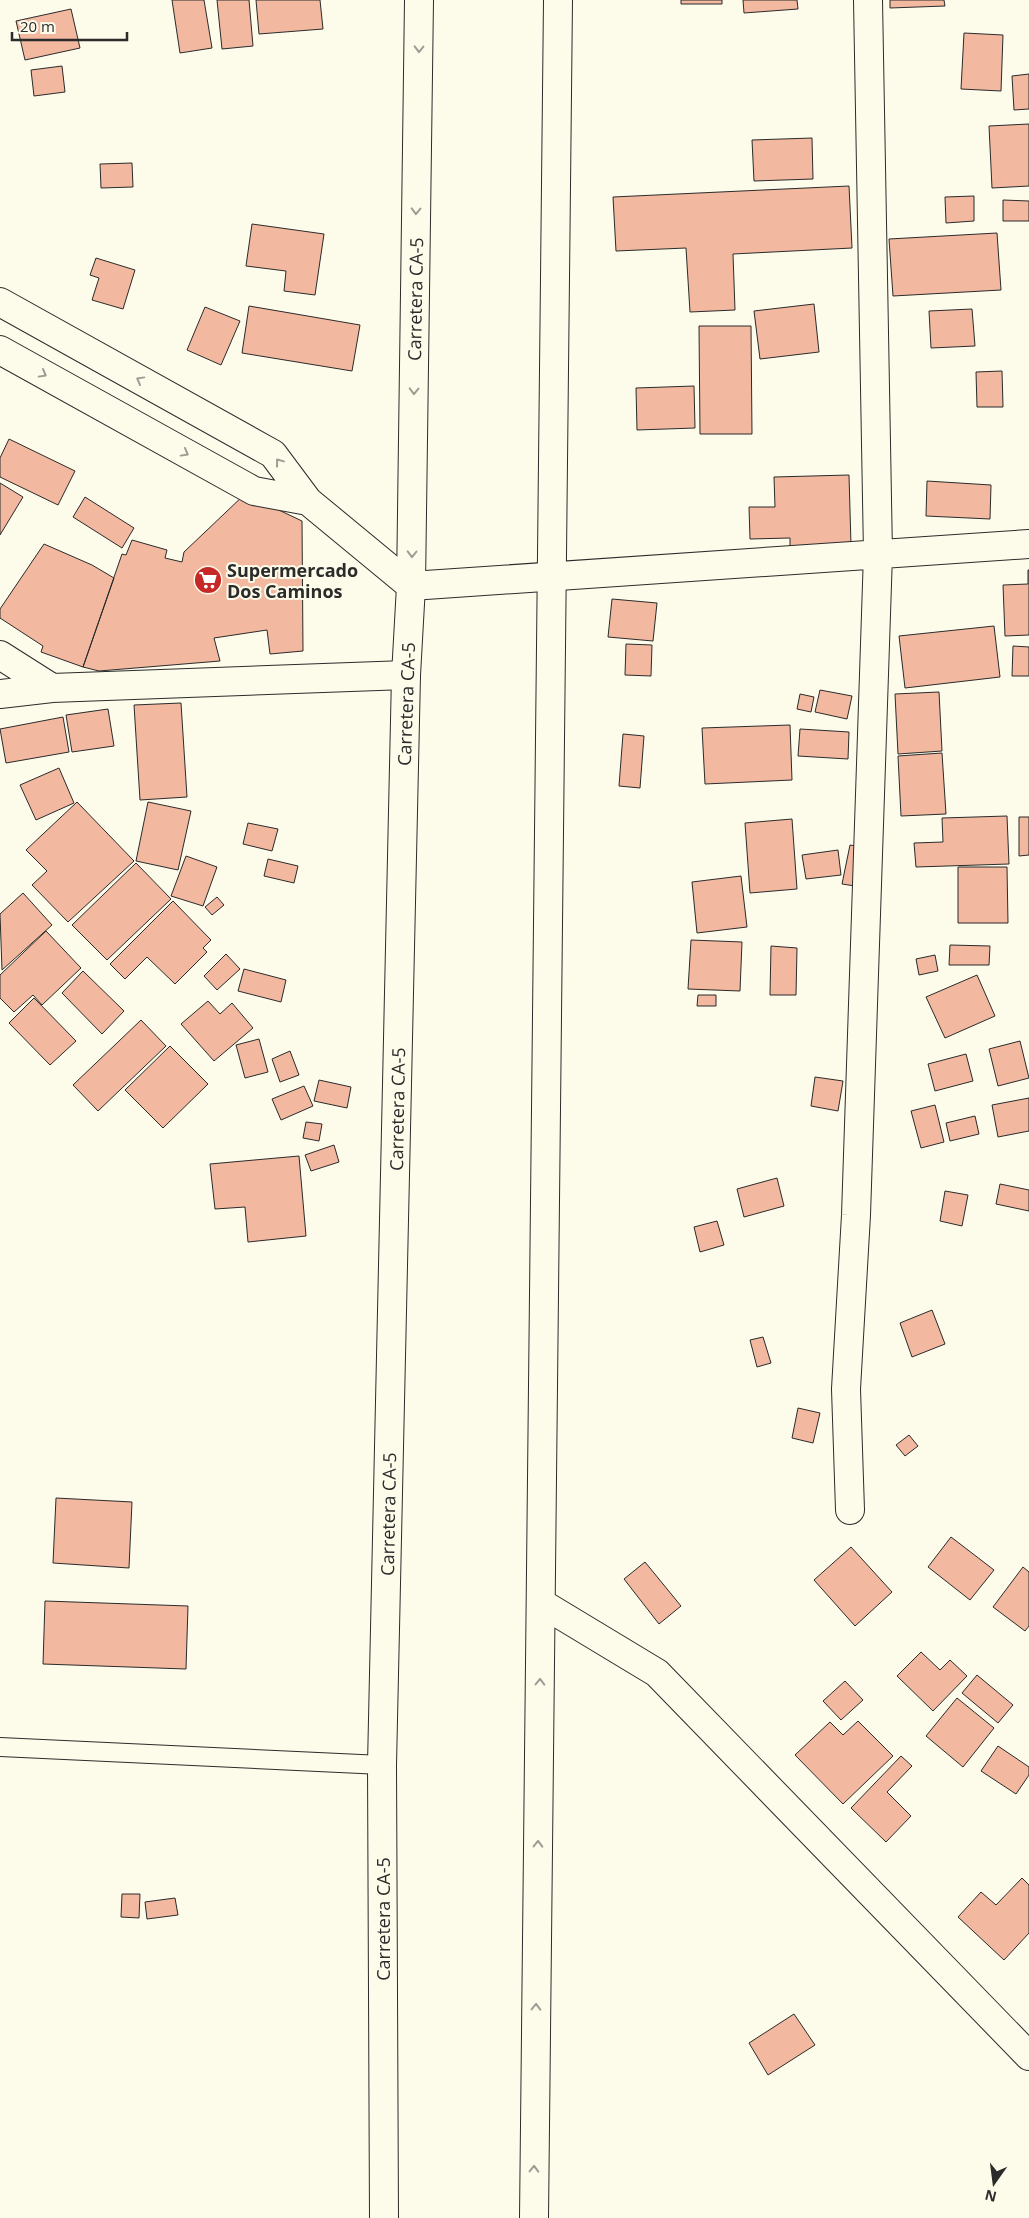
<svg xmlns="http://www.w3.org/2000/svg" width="1029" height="2218" viewBox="0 0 1029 2218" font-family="'Open Sans',sans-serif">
<rect width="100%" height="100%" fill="#fdfbea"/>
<path fill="#f2b8a0" stroke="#2b2b2b" d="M172,0H204L212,48L180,53Z
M217,0H249L253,46L222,49Z
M256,0H320L323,29L259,34Z
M681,0H722V4H681Z
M743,0H797L798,9L744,13Z
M890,0H944L945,6L890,8Z
M71,9L80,48L25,60L16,21Z
M964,33L1003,35L1001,91L961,89Z
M62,66L65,92L34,96L31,70Z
M1029,74V109L1014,110L1012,76Z
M1029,124V186L992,188L989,126Z
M812,138L813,179L754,181L752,140Z
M132,163L133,187L101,188L100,164Z
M849,186L852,248L733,254L735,310L690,312L686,248L616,251L613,197Z
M974,196V221L946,223L945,197Z
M1003,200L1029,201V221H1003Z
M252,224L324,234L315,295L284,291L286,271L246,266Z
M997,233L1001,290L893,296L889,239Z
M96,258L135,270L123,309L92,300L99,278L90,275Z
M814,304L819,352L760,359L754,311Z
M249,306L360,325L352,371L242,353Z
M205,307L240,321L221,365L187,350Z
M972,309L975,346L931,348L929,311Z
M699,326H751L752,434H700Z
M1002,371L1003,407H977L976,372Z
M694,386L695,428L637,430L636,388Z
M9,439L75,471L58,505L0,477V458Z
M849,475L851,545L790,547V538L750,539L749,507H775L774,477Z
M927,481L991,485L990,519L926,516Z
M0,483L23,497L0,535Z
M245,494L302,521L303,651L270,654L267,630L214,638L220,661L99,671L83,667L122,554L126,555L132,540L167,550L165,558L182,562L184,552Z
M85,497L134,528L122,548L73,517Z
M44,544L92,565L114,578L83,667L41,652L43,646L0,618V609Z
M1028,570H1029V635L1005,636L1003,585L1028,584Z
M612,599L657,603L653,641L608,637Z
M994,626L1000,677L905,688L899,636Z
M626,644L652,645L651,676L625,675Z
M1013,646L1029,647V676H1012Z
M820,690L852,696L847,719L815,712Z
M939,692L942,751L898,754L895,694Z
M800,694L814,697L811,712L797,709Z
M181,703L187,797L140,800L134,705Z
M108,709L114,746L72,752L66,715Z
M63,717L69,752L6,763L0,729Z
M790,725L792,780L705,784L702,728Z
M800,729L849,732L848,759L798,756Z
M623,734L644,736L640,788L619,786Z
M942,753L946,814L901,816L898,756Z
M59,768L74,803L36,820L20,785Z
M77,802L134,861L68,922L32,885L47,871L26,850Z
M148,802L191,811L178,870L136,861Z
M1007,816L1009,864L916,867L914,843L943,842L942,818Z
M1019,817H1029V855L1019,856Z
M792,819L797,889L750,893L745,823Z
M248,823L278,829L272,851L243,844Z
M850,845L862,847L855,886L842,884Z
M838,850L841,875L806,879L802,855Z
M186,856L217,867L203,906L171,896Z
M268,859L298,866L294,883L264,876Z
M136,863L171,899L107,960L72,925Z
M958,867H1007L1008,923H958Z
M741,876L747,927L697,933L692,882Z
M23,893L52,925L2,970L0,914Z
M217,897L224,905L212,915L205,907Z
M173,901L211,940L203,948L207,952L175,984L147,957L125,979L110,964Z
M46,931L81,968L42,1005L33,995L14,1012L0,998V975Z
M691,940L742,942L740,991L688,989Z
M950,945L990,946L989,965H949Z
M771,946L797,948L796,995H770Z
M226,954L240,969L217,990L204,976Z
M935,955L938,971L919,975L916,959Z
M244,969L286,980L281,1002L238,991Z
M83,971L124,1011L102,1034L62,993Z
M977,975L995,1016L945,1038L926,997Z
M698,995H716V1006H697Z
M34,998L76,1041L50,1065L9,1023Z
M208,1001L220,1014L232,1003L253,1028L214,1061L181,1024Z
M141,1020L166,1046L98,1111L73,1085Z
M259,1039L268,1072L245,1078L236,1045Z
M1020,1041L1029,1078L998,1086L989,1049Z
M170,1046L208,1084L163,1128L125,1090Z
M290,1051L299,1075L280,1082L272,1059Z
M966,1054L973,1081L935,1091L928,1064Z
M815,1077L843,1081L838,1111L811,1106Z
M319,1080L351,1087L347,1108L314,1101Z
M304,1086L313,1106L281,1120L272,1099Z
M1029,1098V1131L998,1137L992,1105Z
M935,1105L944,1142L921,1148L911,1111Z
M975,1116L979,1134L950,1141L946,1123Z
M306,1122L322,1124L319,1141L303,1138Z
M334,1145L339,1162L311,1171L305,1155Z
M299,1156L306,1236L248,1242L245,1207L215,1209L210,1164Z
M777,1178L784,1206L744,1217L737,1189Z
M1000,1184L1029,1190V1211L996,1204Z
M945,1191L968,1195L962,1226L940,1221Z
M717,1221L724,1245L700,1252L694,1227Z
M932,1310L945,1344L912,1357L900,1323Z
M763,1337L771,1363L757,1367L750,1340Z
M798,1408L820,1413L813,1443L792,1438Z
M909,1435L918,1446L905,1456L896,1445Z
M56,1498L132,1502L129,1568L53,1563Z
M951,1537L994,1570L970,1600L928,1567Z
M851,1547L892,1592L855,1626L814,1580Z
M645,1562L681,1606L659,1624L624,1579Z
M1023,1567L1029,1572V1626L1025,1631L993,1607Z
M45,1601L188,1606L186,1669L43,1664Z
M921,1652L940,1670L950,1660L967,1676L933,1711L897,1676Z
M977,1675L1013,1705L998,1723L962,1693Z
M845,1681L863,1700L841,1720L823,1701Z
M957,1698L994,1728L963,1767L926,1736Z
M858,1721L893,1756L843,1804L795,1755L830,1722L843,1735Z
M998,1746L1029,1767V1775L1016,1794L981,1771Z
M901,1756L912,1766L887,1792L911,1816L886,1842L851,1808Z
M1022,1878L1029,1885V1933L1004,1960L958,1917L981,1892L996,1905Z
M122,1894H140L139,1918L121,1917Z
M175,1898L178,1915L147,1919L145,1902Z
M794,2014L815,2045L768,2075L749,2043Z"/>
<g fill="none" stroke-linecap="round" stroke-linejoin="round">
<defs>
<path id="service" d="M0,1747L382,1765"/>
<path id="minor" d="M0,302L273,454L308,501L411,586L1029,544
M0,350L254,491L308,501
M0,655L52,688
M0,694L52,688L406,675
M850,1510L846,1389L856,1215L878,554L868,0
M541,1603L657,1673L1029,2056"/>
<path id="trunk" d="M384,2218L382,1765L406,675L411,586L419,0
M534,2218L558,0"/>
</defs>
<use href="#service" stroke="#2b2b2b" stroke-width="20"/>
<use href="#minor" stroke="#2b2b2b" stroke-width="30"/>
<use href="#trunk" stroke="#2b2b2b" stroke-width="30"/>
<use href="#service" stroke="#fdfbea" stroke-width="18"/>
<use href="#minor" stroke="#fdfbea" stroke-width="28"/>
<use href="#trunk" stroke="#fdfbea" stroke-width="28"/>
</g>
<defs><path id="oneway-chevron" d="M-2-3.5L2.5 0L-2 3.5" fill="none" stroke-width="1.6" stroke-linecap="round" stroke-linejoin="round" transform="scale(1.25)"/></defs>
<g stroke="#9e9d94">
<use href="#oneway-chevron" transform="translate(419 49) rotate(91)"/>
<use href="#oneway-chevron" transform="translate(416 211) rotate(91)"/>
<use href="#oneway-chevron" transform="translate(43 374) rotate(29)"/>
<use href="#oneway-chevron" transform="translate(140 380) rotate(-151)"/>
<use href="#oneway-chevron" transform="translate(414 391) rotate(91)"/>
<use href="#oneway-chevron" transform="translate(185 453) rotate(29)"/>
<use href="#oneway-chevron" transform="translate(279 462) rotate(-127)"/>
<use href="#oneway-chevron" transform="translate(412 554) rotate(91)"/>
<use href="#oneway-chevron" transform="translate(540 1682) rotate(-89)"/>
<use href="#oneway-chevron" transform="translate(538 1844) rotate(-89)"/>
<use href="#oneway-chevron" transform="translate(536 2007) rotate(-89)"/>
<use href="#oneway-chevron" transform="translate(534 2169) rotate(-89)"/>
</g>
<defs>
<symbol id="supermarket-disc" viewBox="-11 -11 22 22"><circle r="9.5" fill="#c62828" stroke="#fdfbea"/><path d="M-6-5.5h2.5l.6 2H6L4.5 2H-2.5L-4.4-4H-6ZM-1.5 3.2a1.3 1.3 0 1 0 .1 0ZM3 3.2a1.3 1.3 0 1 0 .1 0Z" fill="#fff"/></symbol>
</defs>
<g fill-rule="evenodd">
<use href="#supermarket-disc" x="192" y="564" width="32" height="32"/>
</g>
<g text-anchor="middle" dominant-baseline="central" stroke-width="4" stroke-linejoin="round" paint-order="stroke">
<g font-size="18" fill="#2b2b2b" stroke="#fdfbea">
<text transform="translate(415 299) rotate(-89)">Carretera CA-5</text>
<text transform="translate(406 704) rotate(-88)">Carretera CA-5</text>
<text transform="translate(397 1109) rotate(-89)">Carretera CA-5</text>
<text transform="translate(388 1514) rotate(-89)">Carretera CA-5</text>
<text transform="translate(383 1919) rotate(-90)">Carretera CA-5</text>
</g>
<g font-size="18" font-weight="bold" fill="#2b2b2b" stroke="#fdfbea" text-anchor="start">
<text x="227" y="570">Supermercado<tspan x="227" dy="21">Dos Caminos</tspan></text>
</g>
</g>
<g transform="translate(994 2183) rotate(194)" stroke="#fdfbea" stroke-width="4" paint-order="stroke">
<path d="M0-4L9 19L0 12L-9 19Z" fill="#2b2b2b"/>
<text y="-8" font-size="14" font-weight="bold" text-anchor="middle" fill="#2b2b2b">N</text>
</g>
<path d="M12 32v8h115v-8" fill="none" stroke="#2b2b2b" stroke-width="2.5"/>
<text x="20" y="32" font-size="15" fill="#2b2b2b" stroke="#fdfbea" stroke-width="4" paint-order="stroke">20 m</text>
</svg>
